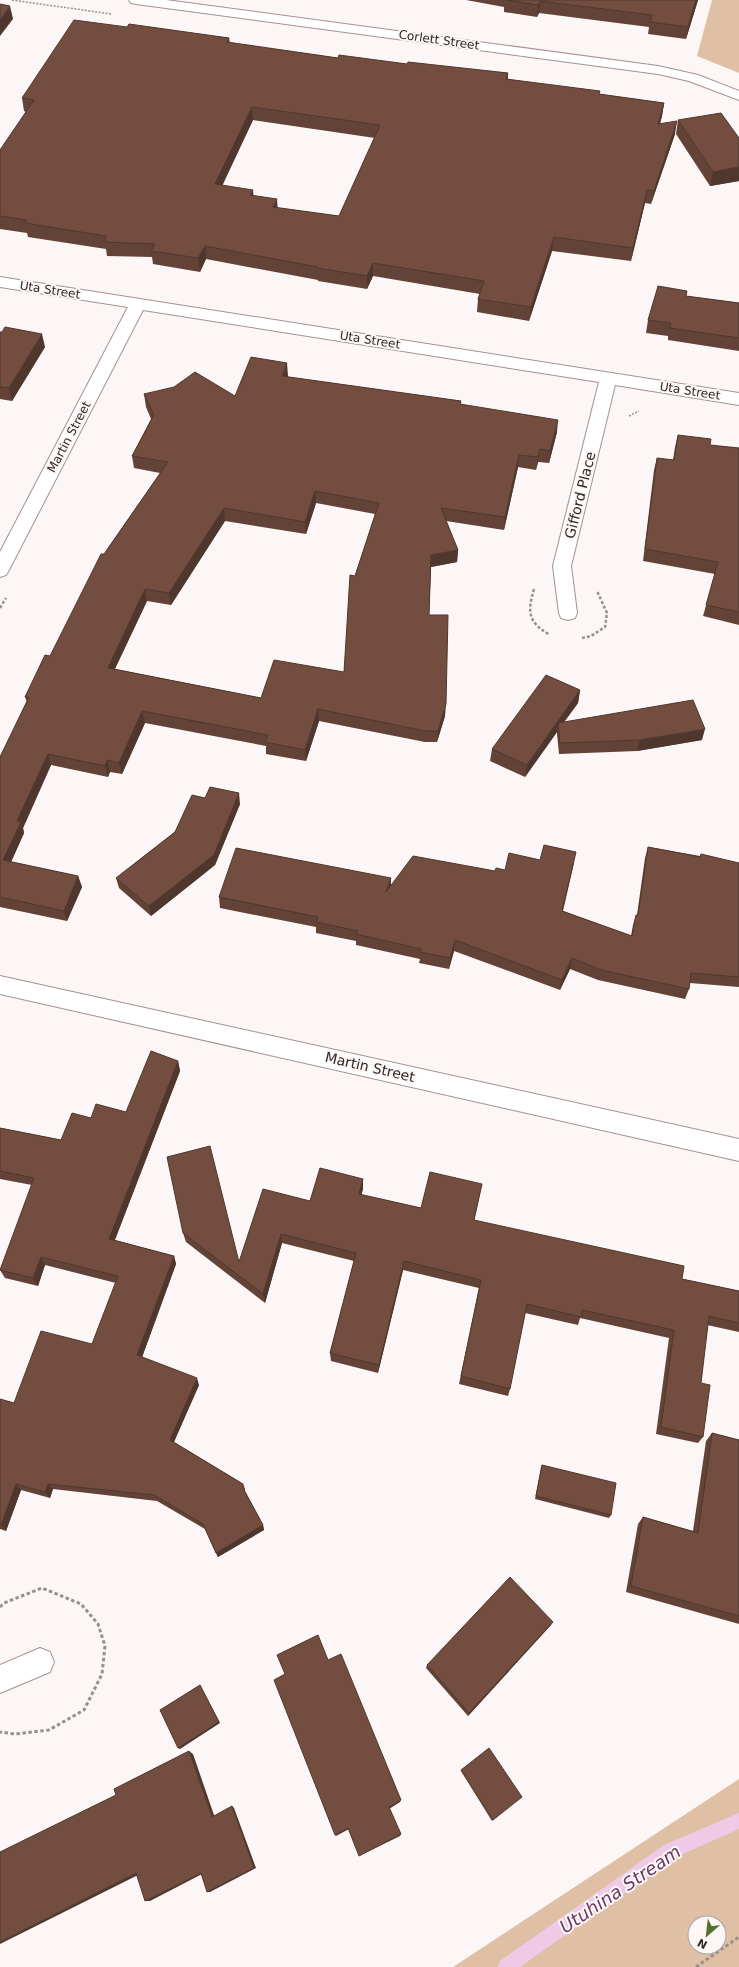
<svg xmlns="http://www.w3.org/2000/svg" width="739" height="1967" viewBox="0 0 739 1967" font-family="'DejaVu Sans',sans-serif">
<rect width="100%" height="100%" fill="#fcf6f6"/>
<path fill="#dfc0a5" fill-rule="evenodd" d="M712,0H739V73L697,56Z
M739,1779V1967H453ZM695,1923H719V1947H695Z"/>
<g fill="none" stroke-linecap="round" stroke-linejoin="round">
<path fill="#eecae7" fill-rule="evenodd" d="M739,1813V1829L676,1857L520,1967H498L500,1961L664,1845Z"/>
<defs>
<path id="minor" d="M129,0H166L658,66L698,75L739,91V100L689,81L658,74L136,4L131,3Z
M0,277L739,393V405L615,385L571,566L577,613L575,618L568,620L561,618L559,613L553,566L599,382L143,310L9,570L6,575L0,577V552L128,307L0,287Z
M0,976L739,1139V1161L0,994Z
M40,1648L50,1652L54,1662L50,1672L0,1693V1665Z"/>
</defs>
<use href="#minor" stroke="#a98f90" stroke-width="2"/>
<path stroke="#989090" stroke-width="1.5" stroke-dasharray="2 1.5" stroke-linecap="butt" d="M12,0L111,14
M629,416L639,411"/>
<path stroke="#989090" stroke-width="2.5" stroke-dasharray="3 2" stroke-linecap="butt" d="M534,589C527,613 528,622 550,635
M0,608L6,598
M582,638L591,636L605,627L607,613L597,591"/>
<path stroke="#989090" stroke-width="3" stroke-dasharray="3.5 2.5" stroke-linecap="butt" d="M0,1607L4,1603L42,1588L81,1604L98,1624L105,1646L102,1674L84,1710L49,1730L15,1734L0,1732
M696,1967L739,1937"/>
<use href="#minor" fill="#fff" fill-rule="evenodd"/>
</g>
<path fill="#634337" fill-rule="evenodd" d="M466,0H698L686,39L648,34L649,27L539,13L537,17L504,12V7Z
M127,27L229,38L230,43L338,58L508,73V79L599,94L664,103L662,116L660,124L675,134L651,204L645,203L631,261L552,251L529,321L477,312L478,299L480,294L373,276L367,289L318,281V280L206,259L200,272L153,264L152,257L107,256L106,249L28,237L27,233L0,229V150L26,112L24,111L22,98ZM253,120L375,138L339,216L277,208L253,195L222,185Z
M678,120L739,138V181L710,186L676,134Z
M686,296L739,303V351L668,340V336L646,333L648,320Z
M0,332L45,347L12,401L0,399Z
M288,376V377L461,401L460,404L557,432L549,463L538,462L536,470L518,467L504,530L446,521L458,550L457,562L431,567L429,615L445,716L437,742H425L319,721L306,761L266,754V746L145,723L122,774L110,772L108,777L51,765L23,828L24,833L11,862L78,876L82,887L67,921L0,907V757L27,702L25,697L50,656L104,554L160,473L134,468L132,456L151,419L146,407L144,394L235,396ZM316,503L375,514L355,576L344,672L261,698L115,669L147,601L171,605L225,521L306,534Z
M678,435L710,445L739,448V625L703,616L715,574L643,561L654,470L657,458L673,460L675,447Z
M580,690L578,703L564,722L702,740L637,751L559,754L557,734V732L525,777L490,761L492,749Z
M205,798L240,804L215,865L151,916L119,888L116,878L175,832Z
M648,847L700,856L739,863V987L690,983L689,989L685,999L598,980L570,969L560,990L454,951L449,969L419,963L420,959L356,945V941L316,933V927L220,908L219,897L391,886L495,871L505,870L540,860L574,863L563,911L631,936L633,925L636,915H637L645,858Z
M178,1061L180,1071L115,1240L174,1256L176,1264L142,1357L199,1385L174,1442L243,1484L245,1489V1492L263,1525L264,1530L218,1557L205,1529L157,1501L53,1489L50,1498L21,1490L6,1531L0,1529V1399L14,1403L92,1344L116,1283L45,1265L38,1286L5,1278L0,1270L32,1185L0,1179V1128L61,1140L126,1112Z
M363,1179V1189L361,1195L421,1208L482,1184L474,1220L682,1279L739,1291V1332L707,1325L701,1383L703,1437L698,1443L656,1434L669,1338L580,1318L578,1325L525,1313L510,1389L508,1396L459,1384L479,1288L403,1270L378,1373L331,1361L330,1353L354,1261L282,1243L265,1303L186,1242L183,1233L239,1262L310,1201Z
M712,1433L739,1440V1624L626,1592L638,1524L643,1517L693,1531L706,1441Z
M542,1465L611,1515L609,1518L535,1499L541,1468Z
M553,1622L550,1626L468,1716L426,1668L427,1665Z
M461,1770L493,1820L492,1821L461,1771Z"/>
<path fill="#50372d" d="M696,0H698L686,39L688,27Z
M540,1L539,13L537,17L538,5Z
M10,6L13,19L0,36V20Z
M664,103L662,116L656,137L658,124Z
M252,107L253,120L217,197L215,184Z
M677,121L675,134L651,204L654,191Z
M739,167V181L710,186L713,172Z
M253,190L254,203L250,195Z
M647,190L645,203L631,261L633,248Z
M277,199L278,213L273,207Z
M554,237L552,251L529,321L531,307Z
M205,246L206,259L200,272L198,258Z
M373,263V276L367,289V276Z
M42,334L45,347L12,401L9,388Z
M287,363L288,376L282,388V376Z
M558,420L557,432L549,463L550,451Z
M540,449L538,462L536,470L538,457Z
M519,455L518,467L504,530L505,517Z
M315,491L316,503L306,534L305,522Z
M224,508L225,521L171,605L169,593Z
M458,550L457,562L431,567V555Z
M145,589L147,601L110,679L108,668Z
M580,690L578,703L559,729L558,723L557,732L525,777L527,765Z
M446,704L445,716L437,742L438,731Z
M318,709L319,721L306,761L305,750Z
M142,711L145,723L122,774L119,763Z
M705,729L702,740L637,751L640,740Z
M48,754L51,765L23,828L24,833L7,871L3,860L17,821Z
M107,760L110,772L108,777L105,766Z
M239,793L240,804L215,865L151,916L149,906Z
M78,876L82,887L67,921L64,911Z
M391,878V889L386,892Z
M455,940L454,951L449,969L450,958Z
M572,958L570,969L560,990L562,980Z
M178,1061L180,1071L112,1247L109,1239Z
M363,1179V1189L359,1204V1194Z
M281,1234L282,1243L265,1303L263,1294Z
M174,1256L176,1264L140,1363L137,1355Z
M41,1257L45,1265L38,1286L33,1278Z
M404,1261L403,1270L378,1373L379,1365Z
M197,1378L199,1385L172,1446L170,1440Z
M16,1484L21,1490L6,1531L1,1525Z
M48,1484L53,1489L50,1498L45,1492Z
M263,1525L264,1530L218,1557L216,1553Z
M553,1622L550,1626L468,1716L469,1713Z
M200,1685L220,1723L180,1749L178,1748Z
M189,1751L193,1754L215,1818L212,1817Z
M401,1800L400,1802L389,1809V1807Z
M232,1806L234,1808L256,1868L210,1892H207Z
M348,1828L349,1829L336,1836L335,1835Z
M401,1834L400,1836L359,1856Z
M136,1873L140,1874L0,1944V1942Z
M201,1873H204L150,1901H145Z"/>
<path fill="#734e40" stroke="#50372d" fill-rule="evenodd" d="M506,0H696L688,27L650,22L652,15L540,1L538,5Z
M0,4L10,6L0,20Z
M74,20L127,27L129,24L229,38L227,42L338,58L339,55L407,64L408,62L508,73L506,79L600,91L599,94L664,103L658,124L677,121L654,191L647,190L633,248L554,237L531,307L478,299L484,281L373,263L367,276L317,268L318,267L205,246L198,258L151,251L155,244L105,242L106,236L25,223L27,220L0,216V150L34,100L22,98ZM252,107L380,125L339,216L273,207L277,199L250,195L253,190L215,184Z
M721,113L739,138V167L713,172L678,120Z
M658,286L687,291L686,296L739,303V338L670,328L671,323L648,320Z
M5,327L42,334L9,388L0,387V332H2Z
M251,357L287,363L282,376L461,401L460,404L558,420L550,451L540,449L538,457L519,455L505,517L441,508L458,550L431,555L429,615H448L446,704L438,731H425L318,709L305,750L265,742L268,735L142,711L119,763L107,760L105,766L48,754L17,821L21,822L3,860L78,876L64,911L0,897V757L29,697H25L45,655L50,656L101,554H104L168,462L132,456L154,415L144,394L174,387L195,372L235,396ZM315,491L379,503L355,576L350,575L344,672L274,660L261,698L108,668L145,589L169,593L224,508L305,522Z
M678,435L711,439L710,445L739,448V612L706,605L718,562L645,549L657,458L674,460Z
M546,675L580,690L527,765L492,749Z
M693,700L705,729L640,740L560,743L558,723Z
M210,787L239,793L214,855L149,906L116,878L175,832L192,795L205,798Z
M544,845L576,852L562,911L632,936L636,915H638L648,847L700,857L701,854L739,863V977L691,973L689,989L601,970L572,958L562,980L455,940L450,958L420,952L421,949L356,934L358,931L316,922L318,917L219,897L236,848L391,878L386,892L413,856L495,871L496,868L505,870L509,853L540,860Z
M151,1051L178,1061L109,1239L174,1256L137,1355L197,1378L170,1440L243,1484V1488L263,1525L216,1553L203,1524L154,1495L48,1484L45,1492L16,1484L1,1525H0V1399L14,1403L41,1331L92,1344L118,1276L41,1257L33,1278L0,1270L34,1178L0,1171V1128L61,1140L72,1113L91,1118L96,1104L126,1112Z
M210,1146L239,1262L263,1189L310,1201L320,1168L363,1179L359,1194L421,1208L430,1172L482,1184L474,1220L684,1266L682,1279L739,1291V1323L709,1316L701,1383L710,1385L703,1437L661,1427L674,1330L582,1310L581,1317L527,1304L510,1389L461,1376L481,1280L404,1261L379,1365L330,1353L356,1253L281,1234L263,1294L183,1233L167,1157Z
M712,1433L739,1440V1616L631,1586L643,1517L698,1533Z
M542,1465L616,1483L611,1515L536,1496Z
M510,1577L553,1622L469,1713L427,1665Z
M318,1635L328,1660L341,1654L401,1800L389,1807L401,1834L359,1856L348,1828L335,1835L274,1680L285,1674L277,1655Z
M200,1685L219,1722L178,1748L160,1710Z
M489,1748L522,1797L493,1820L461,1770Z
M189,1751L212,1817L232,1806L254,1868L207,1892L201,1873L145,1901L136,1873L0,1942V1852L116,1795L114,1789Z"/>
<g text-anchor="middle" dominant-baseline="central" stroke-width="4" stroke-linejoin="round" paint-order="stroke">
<g font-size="12" fill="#302626" stroke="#fcf6f6">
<text transform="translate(439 40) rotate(8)">Corlett Street</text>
<text transform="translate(50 290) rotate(9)">Uta Street</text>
<text transform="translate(370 340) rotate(9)">Uta Street</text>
<text transform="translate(690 391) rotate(9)">Uta Street</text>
<text transform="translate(69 437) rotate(-62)">Martin Street</text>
</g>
<g font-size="14" fill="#302626" stroke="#fcf6f6">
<text transform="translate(580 495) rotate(-76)">Gifford Place</text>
<text transform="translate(370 1067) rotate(13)">Martin Street</text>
</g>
<g font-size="18" font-style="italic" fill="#683a62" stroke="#fcf6f6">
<text transform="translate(620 1889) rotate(-34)">Utuhina Stream</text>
</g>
</g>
<g transform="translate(707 1935) rotate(208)"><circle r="19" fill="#fcf6f6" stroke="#aaa3a3"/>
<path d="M0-3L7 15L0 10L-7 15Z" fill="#50722a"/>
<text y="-6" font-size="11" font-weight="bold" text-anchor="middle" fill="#302626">N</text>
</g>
</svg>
